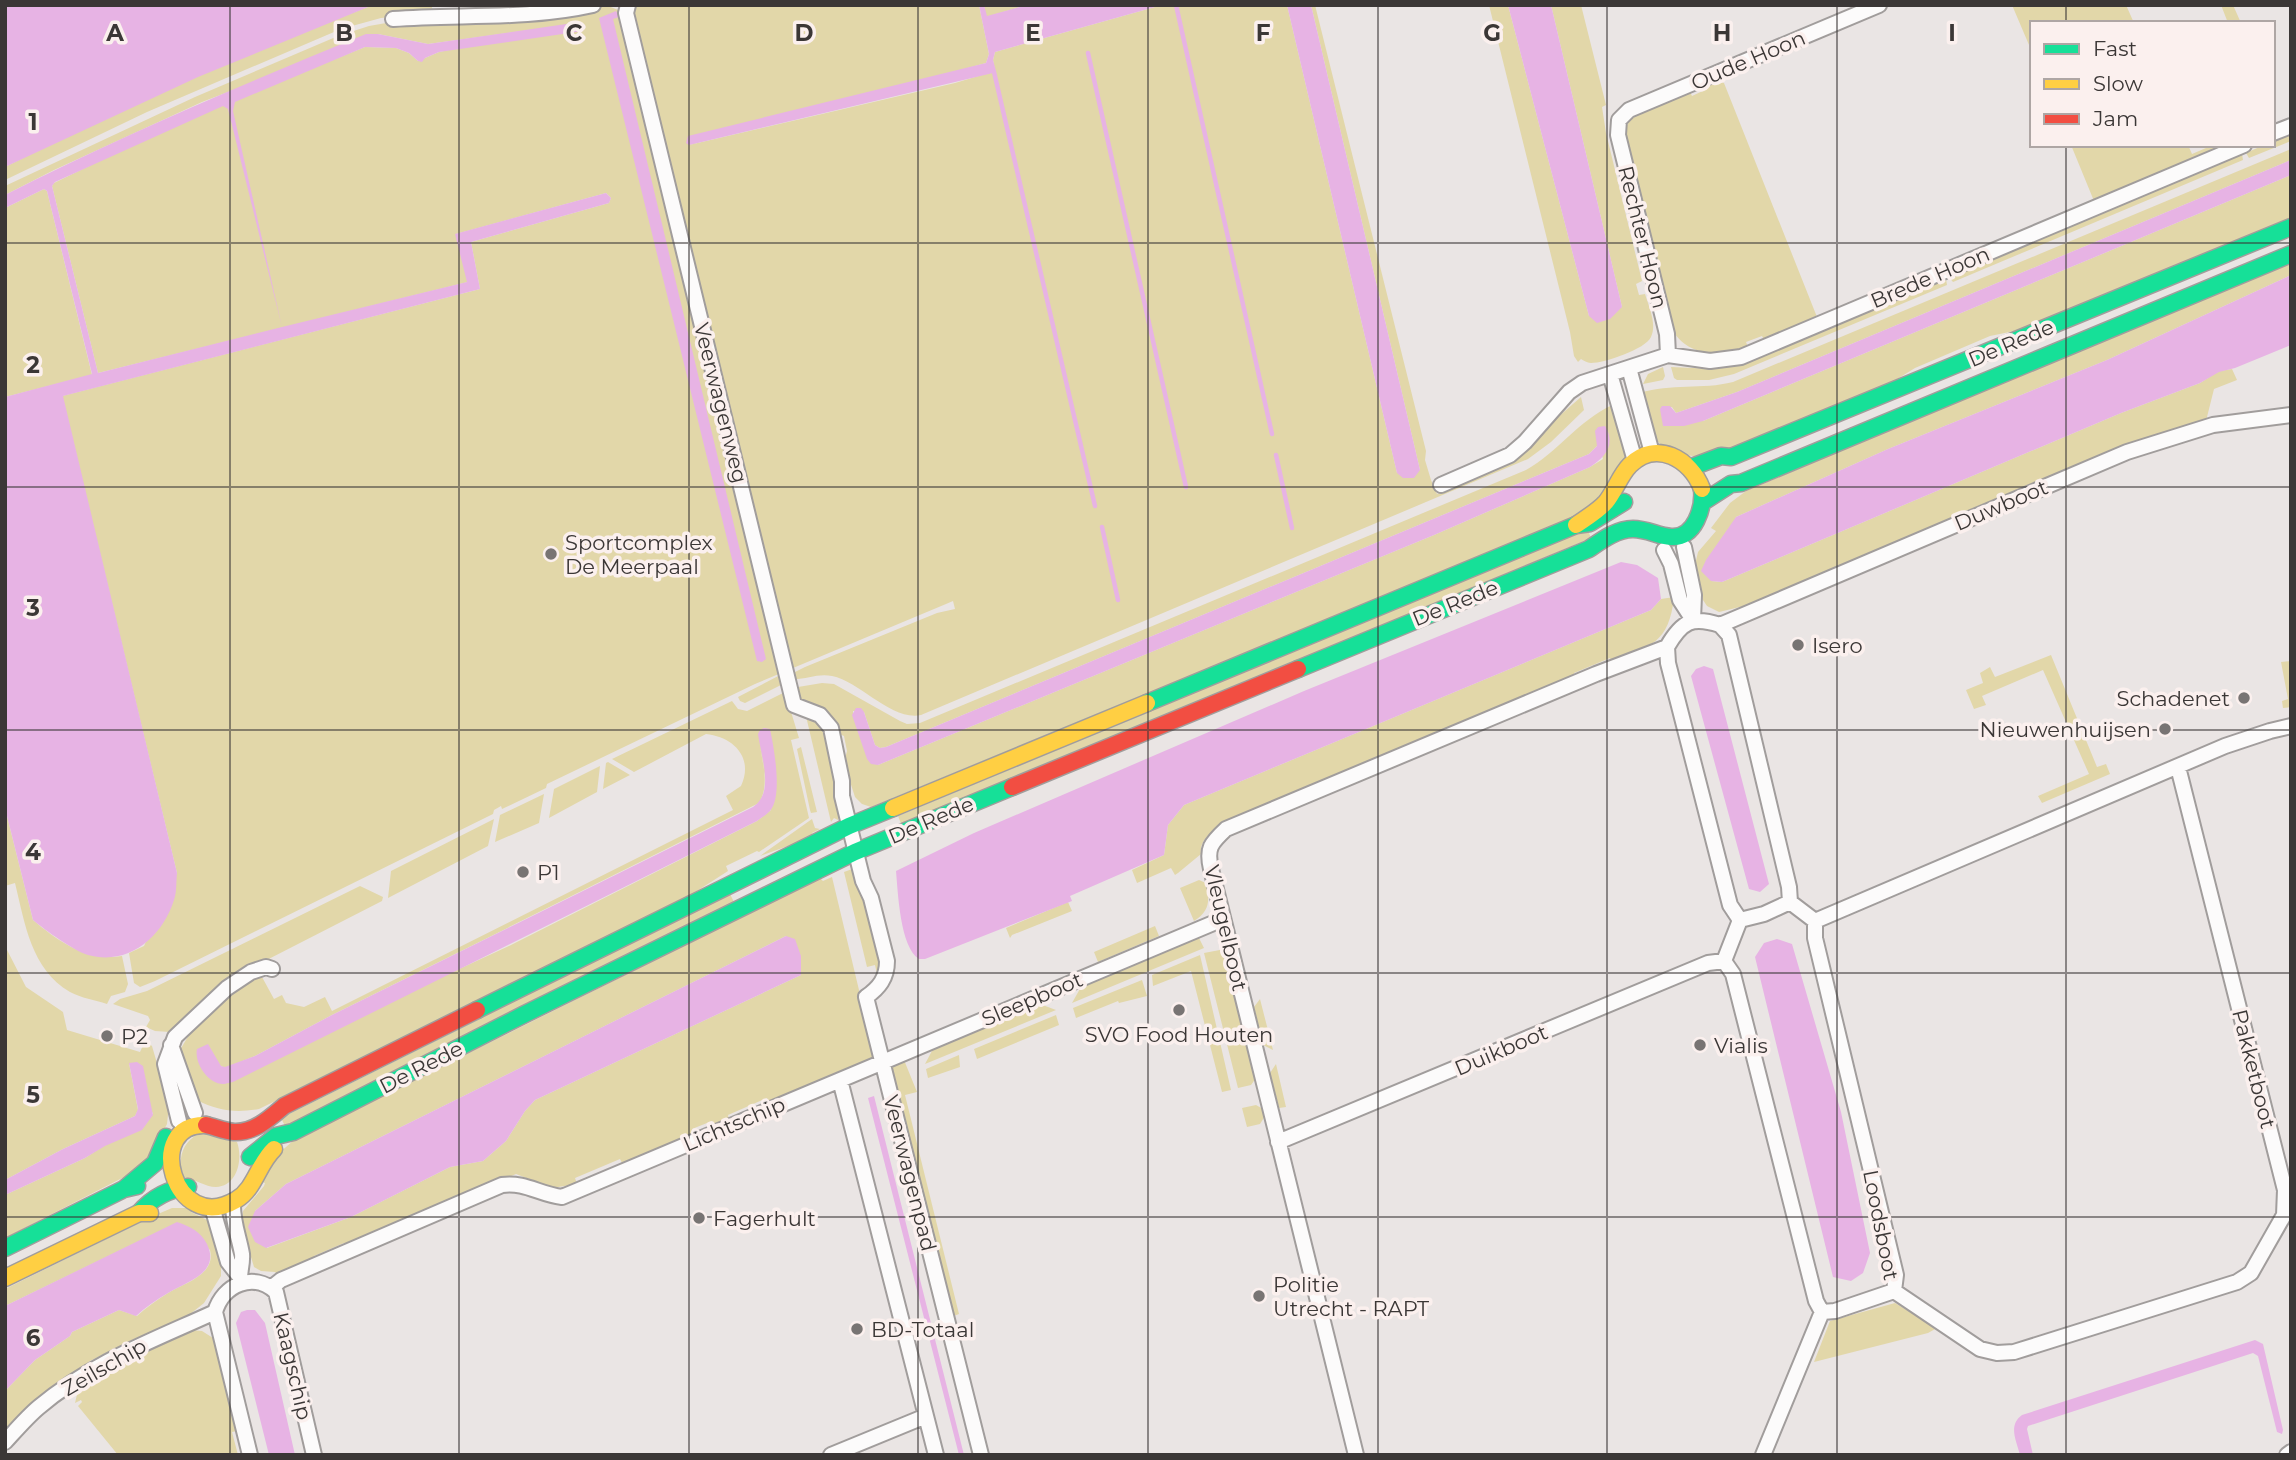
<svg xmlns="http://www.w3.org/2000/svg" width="2296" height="1460" viewBox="0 0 2296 1460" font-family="Montserrat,sans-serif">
<rect width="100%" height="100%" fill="#eae5e4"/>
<path fill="#e2d7a9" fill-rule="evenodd" d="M373,5H431L434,13L381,18L341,29L147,112L5,180V167C124,106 248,53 373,5Z
M634,5H979L989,54L986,63L689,145L955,83L995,71L993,60L995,52L1162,5H1287L1397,473L1420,470L1311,5H1315L1426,451L1425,460L1431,480L1437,494L1512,462L1523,455L1550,424L1581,397L1584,410L1551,442L1528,459L921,715C891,721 861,682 832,676C819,673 807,679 794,679L793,673L805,667L937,613L955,609L953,601L946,604L755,684L547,784L546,788L502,809L501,806L494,810L493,814L155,981L140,987L134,983L129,953L144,946L177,873L62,396L480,289L471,242L609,203L611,198L606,193L456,234L468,282L98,373L52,186L54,183L228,98L288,78L365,47L396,48L409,53L418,61L439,52L582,23L428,44L378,34L202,102L54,170L5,195V186L195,97L338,36L369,26L392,22L556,15L608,6L621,11L669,164L632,13Z
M984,5H1027L986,17Z
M1489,5H1508L1589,316L1622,307L1551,5H1581L1606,105L1602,107L1606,133L1642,281L1636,284L1639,295L1645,294C1649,307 1657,324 1651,337C1646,349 1604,363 1591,363C1586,362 1586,362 1581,359L1578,362L1574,356L1570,332Z
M2012,5H2126L2134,23H2032V52Z
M2221,5H2233L2241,23H2228Z
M1718,80L1724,83L1817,317L1764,340L1762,336L1746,342L1748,347C1721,357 1689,357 1673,331L1625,130C1633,107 1669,100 1690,92L1692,96L1707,89L1706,85Z
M2291,134V141L2249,158L2246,153L2264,145H2273V142Z
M2071,145H2188L2192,154L2213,145H2227L2194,159L2193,158L2094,201Z
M2291,149V160L1737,392L1676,413L1672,407L1660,409L1703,421L2291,175V219L2029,328L1990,336L1915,368L1881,389L1707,457C1653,455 1652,438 1640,393C1671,383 1702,390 1733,382Z
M2242,154L2243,160L1953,282L1949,277Z
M44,189L47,191L92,375L5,397V208Z
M2291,262V275L2107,360L1888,449L1736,517L1711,581L1722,582L2121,413L2200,383L2219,371L2232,369L2237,380L2214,389L2206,421L2132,445L1744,606L1719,612L1707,606L1703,600L1695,565L1698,552L1716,531L1711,528L1730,503L1746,491Z
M1946,279L1947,285L1734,374L1709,380H1677L1674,378L1671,367L1715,369L1741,365Z
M1663,367L1665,376L1663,380L1643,384L1648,374Z
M1612,405L1626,447L1625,457L1604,495L1570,520L871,807L862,804L855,797L844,763L847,751L844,736L837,733L825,711L798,698L796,689L798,687L822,683L834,684L900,721L907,724L920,723L1526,470C1558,452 1578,421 1612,405ZM1597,438L1603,459L1590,467L1434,535L878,765L853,715V711L864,712L875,745L880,748L886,747L1589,454L1597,446Z
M1587,528L1591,538L902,826L898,816Z
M1674,597C1669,644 1650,646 1612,662L1610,658L1574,673V678L1217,827C1209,834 1199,842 1201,854L1178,873L1175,875L1171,868L1137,883L1132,870L1164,855L1168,825L1184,805L1651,610L1661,599Z
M2051,655L2097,767L2106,764L2110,774L2042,803L2038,796L2089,774L2043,670L1982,696L1986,705L1974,709L1966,690L1983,683L1980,673L1990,667L1995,677Z
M2291,661V707L2283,708L2282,701L2288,699L2281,662Z
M782,674L784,683L781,685L745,703L740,701L738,697Z
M785,692L799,738L791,740L809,818L759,852L757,851L726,866L728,871L672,907L259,1109C236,1113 218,1111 197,1100L180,1050C184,1044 187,1037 192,1031C203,1014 242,980 262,977L274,999L282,995L286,1003L304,1007L325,997L332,1011L733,810L726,796L741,786C754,758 734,737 706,734L634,772L612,759L732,701L738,709L747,711ZM758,734L771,810L757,821L511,945L215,1082L221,1066L225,1068L255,1056L332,1015L759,803C771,784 761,755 758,734Z
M805,712L823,725L830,747L840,812L838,820L834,818L831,822Z
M801,747L817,812L811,813L810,810L797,749Z
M608,762L630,775L603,789L606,763Z
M600,766L597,792L549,818L554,789Z
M544,794L539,823L495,842L500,815Z
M5,808L33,920C59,942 88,962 122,956L128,984L125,992L111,996L107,1004C95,1000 81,998 70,992C31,969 25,924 15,883L5,886Z
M494,819L488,846L388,898L391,871Z
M812,819L815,828L820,829L812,833L813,837L760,856Z
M855,868L882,957L878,978L875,965L867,967L844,872Z
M832,877L875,1057L769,1102L767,1098L728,1115L729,1119L714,1126L712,1121L692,1129L694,1133L622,1163L620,1159L575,1178L577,1184L552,1188L516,1174L345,1247L344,1243L314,1256L315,1258L278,1275L275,1272L261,1271L254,1267L241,1224L243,1211L264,1186L265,1183L260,1181L278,1154L294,1140L820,878L823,881ZM786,936L801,975L535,1100L525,1111L506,1141L483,1161L450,1167L351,1217L267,1248L255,1211L286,1184Z
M1199,880L1206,883C1210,900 1210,911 1194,921L1180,888Z
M360,886L383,897L382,901L224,982L170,1032L155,1031L146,1027L150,1020L148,1016L113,1004L120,999L147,991Z
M730,894L735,904L286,1128L281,1118Z
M1068,902L1072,911L1012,935L1010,938L1006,928Z
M1155,926L1159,936L1098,962L1094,952Z
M1199,938L1204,948L1072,1003L1081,987Z
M5,946L26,987L63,1012L67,1030L140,1052L145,1041L152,1046L169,1105L167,1124L150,1156L130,1174L5,1238V1195L85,1158L153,1114L129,1063L138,1110L135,1116L63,1149L5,1180Z
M1225,949L1256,1078L1251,1085L1238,1088L1204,953Z
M1200,955L1231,1090L1222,1092L1191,971L1153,986L1152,975Z
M1142,980L1147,996L1119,1003L1118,1001L1076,1018L1073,1008Z
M1260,999L1273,1050L1263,1045L1254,1007Z
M1040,1004L1056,1010L925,1064L933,1049Z
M1056,1015L1059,1025L977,1059L974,1049Z
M959,1055L960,1067L928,1078L926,1069Z
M904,1060L917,1092L905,1095L959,1314L951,1317L890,1072L891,1067Z
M1276,1064L1286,1107L1279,1108L1270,1073Z
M1256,1105L1263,1109L1265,1116L1260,1124L1247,1127L1242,1108Z
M198,1134C212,1134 223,1141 237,1142C243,1158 238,1186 216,1187C205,1187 195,1179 183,1177C178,1159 181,1144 198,1134Z
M172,1208H191V1212L207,1220L213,1230L221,1263V1276L204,1303L189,1315L134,1339L90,1361L50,1390L5,1436V1391L35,1360L70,1336L72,1332L119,1310L137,1316C147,1307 157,1300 168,1293C184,1283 216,1275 210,1250L177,1223L5,1306V1289L151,1217Z
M1895,1303L1937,1328L1928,1333L1814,1362L1830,1321Z
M190,1330L202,1331L213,1338L237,1431L232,1432L238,1455H118L78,1406L82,1402L81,1400L75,1403L79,1386L119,1362Z"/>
<path fill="#e7b3e4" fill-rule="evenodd" d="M5,5H373L198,77L5,167Z
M979,5H984L987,16L1027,5H1162L995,52L993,60L996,71L993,73L689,145L686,143L688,136L986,63L989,54Z
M1287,5H1311L1420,470L1414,478H1403L1397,473Z
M1508,5H1551L1622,307L1610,319L1597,323L1589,316Z
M616,11L619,17L613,19L766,659L762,662L757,661L599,18Z
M580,22L584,25L583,31L439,52L425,58L422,62L418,61L409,53L396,48L365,47L235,102L233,111L282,327L467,282L455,234L606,193L611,198L609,203L471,242L480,289L63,396L177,873C176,881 177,892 174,900C162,938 128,966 88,955C74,951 45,930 33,920L5,808V397L92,374L47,191L44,189L5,208V195C122,135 244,84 366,34H378L428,44ZM223,106L228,109L282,327L98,373L52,186L55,182Z
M2291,160V175L1703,421L1684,426H1663L1660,409L1662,406H1670L1676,413L1737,392Z
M2291,275V345L2235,368L2219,372L2200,383L2121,413L1722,582L1711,581L1701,571L1706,560L1736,517L1888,449L2107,360Z
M1605,426C1616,444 1606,457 1590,467L1434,535L878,765L871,764L867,759L852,715L856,708H861L864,712L875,745L880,748L886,747L1589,454L1597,446L1595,431L1598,427Z
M1621,562L1637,565L1658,578L1661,599L1651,610L1184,805L1168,825L1164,855L1070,896L1072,901L925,959H919C900,947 898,893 896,871L974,833L1304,691Z
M1704,666L1713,669L1769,884L1760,892L1749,889L1691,676L1696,669Z
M764,728L770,729C774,748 783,796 770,811C766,815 761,818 757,821L235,1081C233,1082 225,1084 223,1084C208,1084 194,1063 197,1049L208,1044L221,1066L225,1067L255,1056L332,1015L753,807C775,793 761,756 758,734L760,730Z
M786,936L795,939L801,956V975L535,1100L525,1111L506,1141L483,1161L450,1167L351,1217L266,1248L255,1242L248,1227L255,1211L286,1184Z
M1777,939L1792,944L1841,1112L1870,1253L1863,1273L1851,1281L1833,1277L1755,957L1764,943Z
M137,1062L143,1066L153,1115L142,1130L105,1146L85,1158L5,1195V1180L63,1149L135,1116L138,1109L129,1063Z
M874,1096L964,1455H959L868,1098Z
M177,1222C191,1227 200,1231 207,1244C221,1273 186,1282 168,1293C156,1300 146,1307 136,1316L119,1310L72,1332L70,1336L35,1360L5,1391V1306Z
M247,1310H255L265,1323L295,1455H269L236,1323L241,1312Z
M2255,1340L2263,1344L2283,1430L2282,1434L2277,1432L2258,1356L2253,1353L2028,1426L2027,1429L2033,1455H2020C2016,1440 2008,1425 2022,1415Z"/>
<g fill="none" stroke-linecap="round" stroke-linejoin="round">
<path stroke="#e7b3e4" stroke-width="4.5" d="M1176,5L1272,434
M1088,53L1186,487
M994,72L1095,506
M1276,455L1292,528
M1102,527L1118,600"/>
<defs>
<path id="street" d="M628,5L626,13L794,705L820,715L831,728L842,781V796L863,881L871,898L887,961C887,978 879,988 866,997L981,1455
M393,19C460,14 526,20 593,5
M2273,133L2291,126
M1668,355L1667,334L1618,135L1619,120L1629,110L1879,5
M1629,368L1652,453
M1610,374L1635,461
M1441,485L1510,455L1525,442L1569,392L1582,383L1668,355L1710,361L1741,357L2244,145
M1684,547L1694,595L1693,620
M1664,550L1671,564L1680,600L1693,620
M1720,625L2127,452L2213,425L2291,415
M1667,647L1668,663L1730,905L1740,920L1724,961L1733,974L1816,1301L1822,1312L1835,1311L1894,1291L1896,1275L1815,938V921L1790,902L1789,887L1729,635L1720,625
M1667,647C1682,621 1692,616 1720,625
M1740,920L1764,914L1790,902
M1815,921L2225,746L2270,731L2291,726
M171,1045L195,1113
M840,1080L936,1455
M179,1121L165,1064L175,1037L227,988L251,972L266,967L272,969
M1278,1142L1708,963L1724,961
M233,1202C232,1220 239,1237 242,1254C243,1264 239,1273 240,1283
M212,1207L228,1262L239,1276
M271,1288L281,1280L502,1185C526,1182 538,1194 562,1197L1223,919
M1894,1291L1980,1349L1997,1353L2014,1352L2237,1282L2251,1273L2284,1215L2285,1190L2178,767
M5,1442C16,1430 27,1417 39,1407C91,1363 154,1340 215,1312
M250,1455L215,1312C223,1285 253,1271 276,1292L314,1455
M831,1455L926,1416
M1356,1455L1211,869C1206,848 1211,843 1226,829L1596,674L1667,647
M1763,1455L1822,1312
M2287,1455L2291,1452"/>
<path id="fast" d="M1692,467L1721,456L1731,457L2291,227
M1703,502L1731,484L1741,483L2291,254
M1298,669L1589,549C1602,540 1617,529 1633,529C1647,529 1658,536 1671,537C1695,539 1704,507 1702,489
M1147,703L1576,525L1590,523L1624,502
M477,1010L849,826L893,808
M250,1157L276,1136L293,1132L523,1015L855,852L1012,787
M124,1189L155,1163L166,1137
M139,1213C152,1198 168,1189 188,1187
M5,1248L124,1189L137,1186"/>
<path id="slow" d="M1576,525C1586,518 1598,511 1606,502C1615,491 1620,475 1630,465C1656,439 1691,459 1702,489
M893,808L1147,703
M206,1125C143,1122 173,1237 236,1200C255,1189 258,1164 274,1149
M5,1278L139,1213H150"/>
<path id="jam" d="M1012,787L1298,669
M206,1125C215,1127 224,1131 234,1132C254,1133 270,1118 284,1106L477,1010"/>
</defs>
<use href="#street" stroke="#a19d9c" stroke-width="18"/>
<use href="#fast" stroke="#a19d9c" stroke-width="19"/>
<use href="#slow" stroke="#a19d9c" stroke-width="19"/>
<use href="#jam" stroke="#a19d9c" stroke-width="19"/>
<use href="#street" stroke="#fcfbfb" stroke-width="14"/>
<use href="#fast" stroke="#16e098" stroke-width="16"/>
<use href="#slow" stroke="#ffcf43" stroke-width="16"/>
<use href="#jam" stroke="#f24e42" stroke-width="16"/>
</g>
<path fill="none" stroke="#3b3736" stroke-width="2" stroke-opacity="0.55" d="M230,5V1455M459,5V1455M689,5V1455M918,5V1455M1148,5V1455M1378,5V1455M1607,5V1455M1837,5V1455M2066,5V23M2066,145V1455M5,243H2291M5,487H2291M5,730H2291M5,973H2291M5,1217H2291"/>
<g fill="#787473" stroke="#fbf0ee" stroke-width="2.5">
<circle cx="551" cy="554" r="7"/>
<circle cx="1798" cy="645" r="7"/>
<circle cx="2244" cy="698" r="7"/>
<circle cx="2165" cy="729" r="7"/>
<circle cx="523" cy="872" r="7"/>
<circle cx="1179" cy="1010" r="7"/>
<circle cx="107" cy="1036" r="7"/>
<circle cx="1700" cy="1045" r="7"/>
<circle cx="699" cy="1218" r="7"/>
<circle cx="1259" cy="1296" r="7"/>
<circle cx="857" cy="1329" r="7"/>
</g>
<g text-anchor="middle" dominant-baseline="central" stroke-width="7" stroke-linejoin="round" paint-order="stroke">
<g font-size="21" fill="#3b3736" stroke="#fbf0ee">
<text transform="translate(1748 60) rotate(-23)">Oude Hoon</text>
<text transform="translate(1643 237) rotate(76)">Rechter Hoon</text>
<text transform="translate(1930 277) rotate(-23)">Brede Hoon</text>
<text transform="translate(2011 343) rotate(-23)">De Rede</text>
<text transform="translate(721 403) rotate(76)">Veerwagenweg</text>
<text transform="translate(2001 505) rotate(-23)">Duwboot</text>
<text transform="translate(1455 603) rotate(-22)">De Rede</text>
<text transform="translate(931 820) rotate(-23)">De Rede</text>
<text transform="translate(1226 928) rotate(77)">Vleugelboot</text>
<text transform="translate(1032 999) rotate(-23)">Sleepboot</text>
<text transform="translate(1501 1050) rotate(-23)">Duikboot</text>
<text transform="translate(421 1067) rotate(-27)">De Rede</text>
<text transform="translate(2254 1069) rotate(76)">Pakketboot</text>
<text transform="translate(734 1124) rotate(-23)">Lichtschip</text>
<text transform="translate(910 1173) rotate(76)">Veerwagenpad</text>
<text transform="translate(1881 1225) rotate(79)">Loodsboot</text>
<text transform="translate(293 1366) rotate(77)">Kaagschip</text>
<text transform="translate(104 1367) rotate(-30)">Zeilschip</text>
</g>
<g font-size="21" fill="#3b3736" stroke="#fbf0ee" text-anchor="start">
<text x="565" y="542">Sportcomplex<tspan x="565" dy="24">De Meerpaal</tspan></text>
<text x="1812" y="645">Isero</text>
<text x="2230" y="698" text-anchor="end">Schadenet</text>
<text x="2151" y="729" text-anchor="end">Nieuwenhuijsen</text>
<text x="537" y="872">P1</text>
<text x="1179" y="1034" text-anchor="middle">SVO Food Houten</text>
<text x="121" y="1036">P2</text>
<text x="1714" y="1045">Vialis</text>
<text x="713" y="1218">Fagerhult</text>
<text x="1273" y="1284">Politie<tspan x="1273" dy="24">Utrecht - RAPT</tspan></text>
<text x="871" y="1329">BD-Totaal</text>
</g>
</g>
<g font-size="23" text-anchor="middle" font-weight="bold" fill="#3b3736" stroke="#fbf0ee" stroke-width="7" stroke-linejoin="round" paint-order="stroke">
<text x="115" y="41">A</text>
<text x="344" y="41">B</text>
<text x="574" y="41">C</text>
<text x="804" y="41">D</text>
<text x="1033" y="41">E</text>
<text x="1263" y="41">F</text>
<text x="1492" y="41">G</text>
<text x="1722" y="41">H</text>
<text x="1952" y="41">I</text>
<text x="33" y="130">1</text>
<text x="33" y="373">2</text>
<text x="33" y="616">3</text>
<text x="33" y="860">4</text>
<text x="33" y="1103">5</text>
<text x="33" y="1346">6</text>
</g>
<rect width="2296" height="1460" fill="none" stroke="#3b3736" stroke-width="14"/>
<rect x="2030" y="21" width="245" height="126" fill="#fbf0ee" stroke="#aea6a4" stroke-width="2"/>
<rect x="2044" y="44" width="35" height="10" fill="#16e098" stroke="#aea6a4" stroke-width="2"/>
<text x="2093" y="56" font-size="21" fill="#3b3736">Fast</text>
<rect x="2044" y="79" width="35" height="10" fill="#ffcf43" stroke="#aea6a4" stroke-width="2"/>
<text x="2093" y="91" font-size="21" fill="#3b3736">Slow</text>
<rect x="2044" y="114" width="35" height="10" fill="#f24e42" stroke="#aea6a4" stroke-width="2"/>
<text x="2093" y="126" font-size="21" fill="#3b3736">Jam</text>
</svg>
